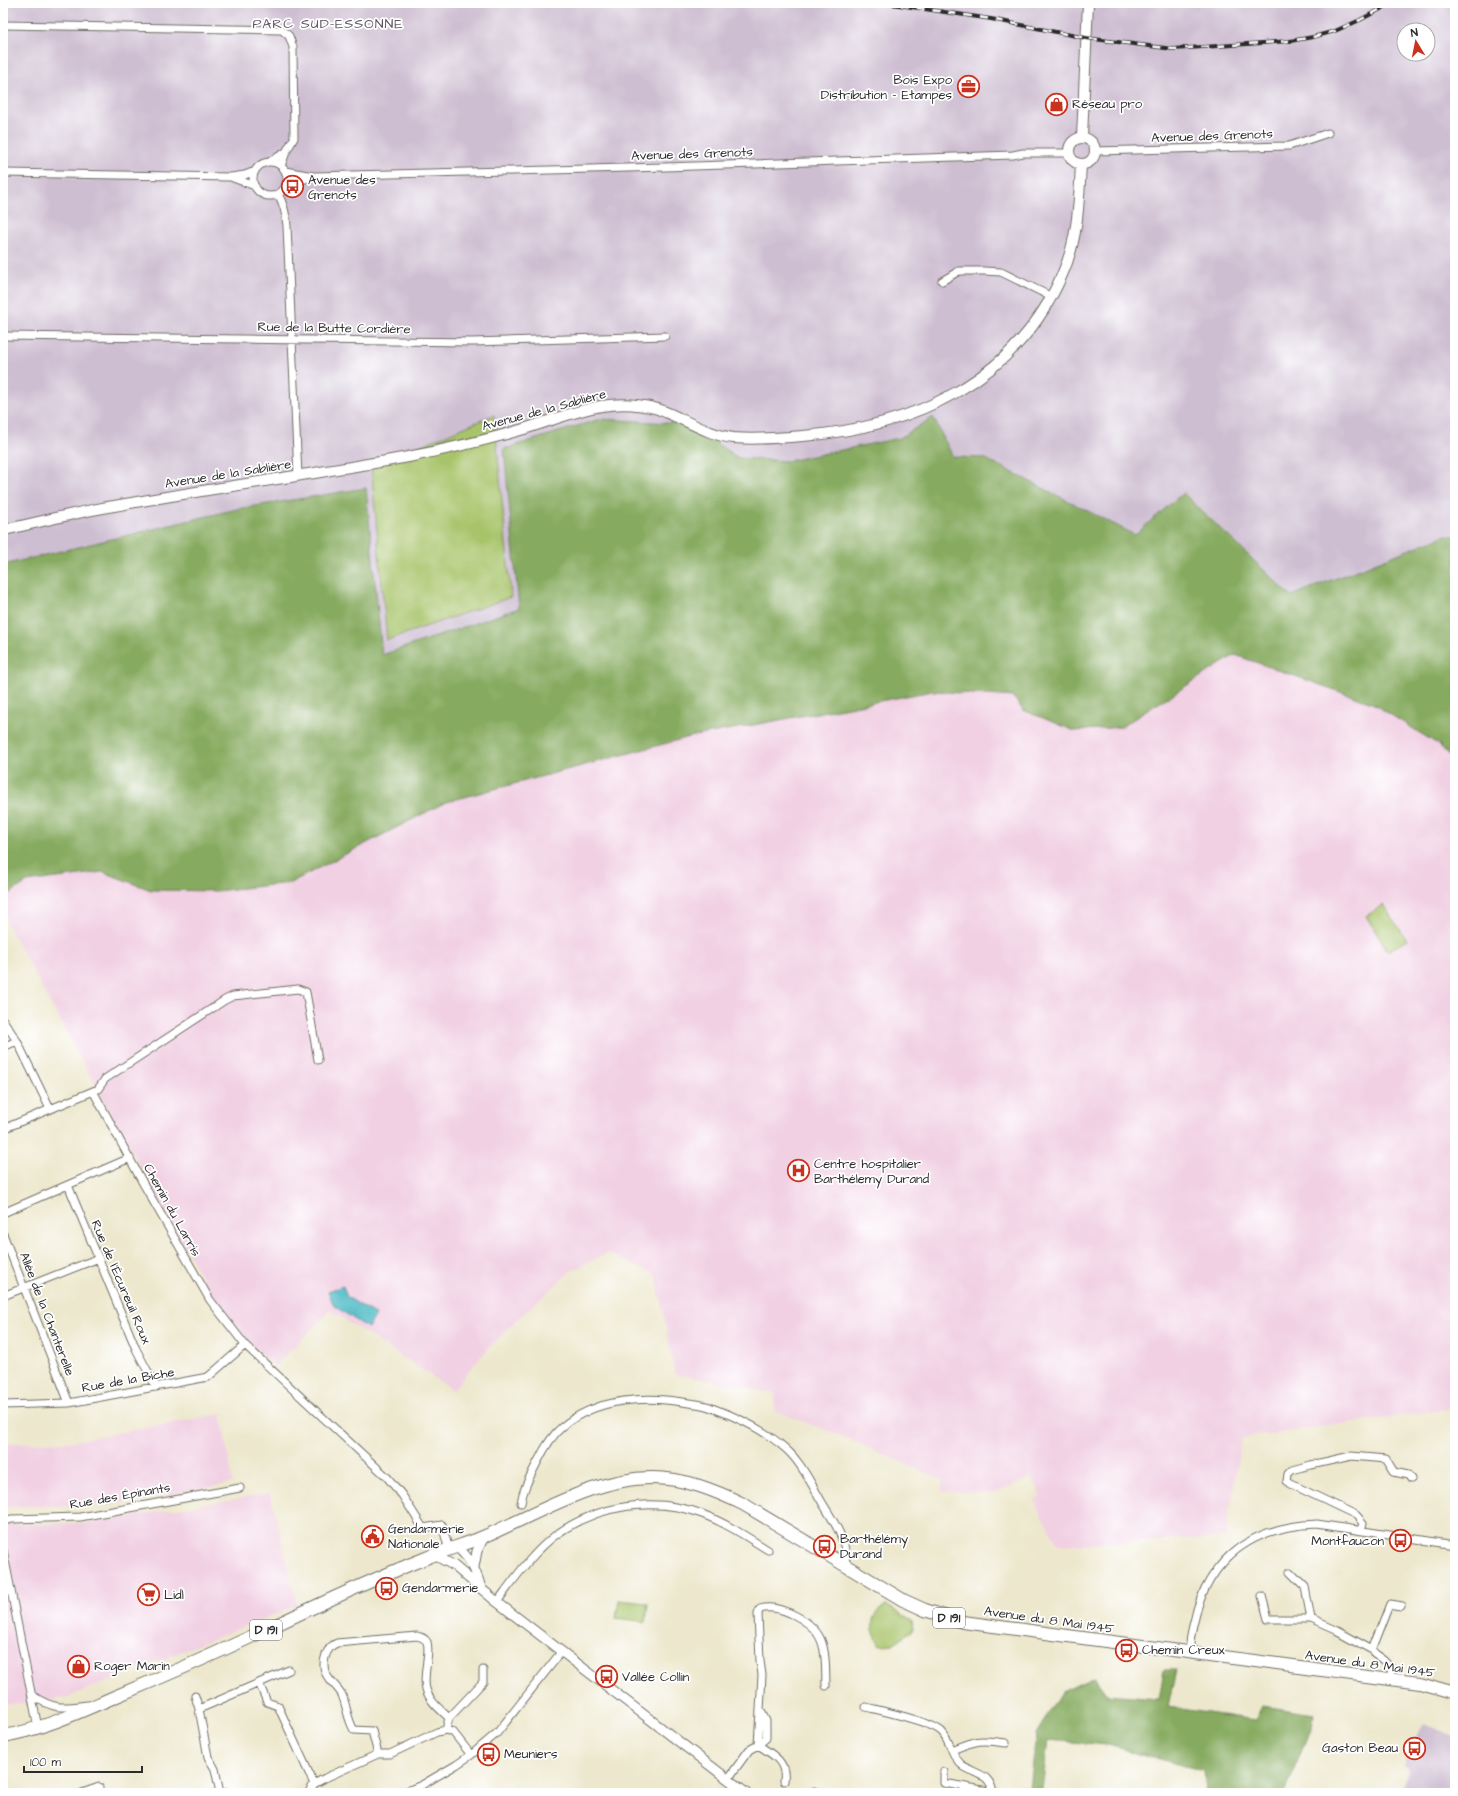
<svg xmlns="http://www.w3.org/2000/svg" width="1458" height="1796" viewBox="0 0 1458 1796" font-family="'Architects Daughter',sans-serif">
<rect width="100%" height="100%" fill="#fff"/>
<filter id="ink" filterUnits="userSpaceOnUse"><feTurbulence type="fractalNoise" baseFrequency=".025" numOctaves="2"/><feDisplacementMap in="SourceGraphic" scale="8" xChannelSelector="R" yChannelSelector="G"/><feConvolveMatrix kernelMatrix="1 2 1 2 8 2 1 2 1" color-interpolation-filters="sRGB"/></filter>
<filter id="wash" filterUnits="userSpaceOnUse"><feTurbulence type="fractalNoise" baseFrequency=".012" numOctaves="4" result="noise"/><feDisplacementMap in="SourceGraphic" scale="16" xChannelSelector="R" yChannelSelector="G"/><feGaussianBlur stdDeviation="0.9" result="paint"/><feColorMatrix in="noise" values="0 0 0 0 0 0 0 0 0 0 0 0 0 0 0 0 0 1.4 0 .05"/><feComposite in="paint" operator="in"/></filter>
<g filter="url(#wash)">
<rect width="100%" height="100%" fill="#ede8cd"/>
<path fill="#f1d0e3" d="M1235,655L1372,703L1439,745L1455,762V1408L1241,1438L1226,1537L1058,1545L1034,1500L1040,1496L1031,1477L995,1493L941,1491L943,1480L839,1435L775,1411V1393L675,1374L656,1275L607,1253L571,1271L513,1323L481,1356L453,1390L330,1310L275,1366L246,1339L210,1293L8,926L3,912V898L26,882L103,872L152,890L217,891L290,883L446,802L690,737L933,691L1014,697L1023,710L1121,727Z
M221,1414L233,1483L110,1505L3,1507V1444L68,1442Z
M270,1493L297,1605L66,1698L3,1705V1524L91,1523Z"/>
<path fill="#cebed1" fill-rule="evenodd" d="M3,3H1455V536L1446,535L1291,596L1184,493L1135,535L984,458L953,457L933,417L900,438L788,461L738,458L689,424L504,449L519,608L381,655L366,488L237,509L3,565ZM1404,30H1428V54H1404Z
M1423,1724L1455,1736V1793H1399L1409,1768L1404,1765Z"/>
<path fill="#a8c46b" stroke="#6a784b" d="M494,415L511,597L387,640L371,466Z
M1383,905L1407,940L1388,951L1366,916Z
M619,1600L648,1603L646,1622L616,1618Z
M886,1605L912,1621L913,1630L893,1644L880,1645C870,1629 868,1616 886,1605Z"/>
<path fill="#86aa5f" stroke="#586a45" d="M933,417L953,457L984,458L1135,535L1183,493L1291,596L1446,535L1455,536V762L1439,745L1372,703L1235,655L1121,727L1075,731L1023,710L1013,697L933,691L690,737L446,802L290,883L216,891L151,890L103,872L27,882L3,898V565L237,509L366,488L382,655L519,608L504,449L600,419L689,424L738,458L788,461L900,438Z
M1164,1670H1176L1168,1707L1255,1720L1262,1706L1314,1714L1312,1727L1285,1793H1206L1204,1771L1108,1745L1048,1740L1042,1790L1030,1789L1036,1734L1062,1692L1094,1677L1107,1695L1159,1699Z"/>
<path fill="#4bb9c5" stroke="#3b7278" d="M343,1286L347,1297L376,1315L368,1328L334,1306L328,1291Z"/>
</g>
<g filter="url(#ink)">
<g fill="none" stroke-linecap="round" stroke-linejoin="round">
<defs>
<path id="minor" d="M3,25L282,30L289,36L293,47L294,138L286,152L281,166
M1095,151L1289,146L1328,133
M269,162L286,152
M253 179a17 17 0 1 1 34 0a17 17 0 1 1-34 0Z
M285,171L313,176
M3,173L231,177L245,175L255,171
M233,178L255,186
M286,185L315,176L665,167L1013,155L1023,153H1069
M278,194C284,204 286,213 287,226L298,476
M942,281L959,271H984L1001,272L1052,297
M3,336L472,342L665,336
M3,1020L17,1041L50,1109
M3,1047L17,1041
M93,1091L144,1185L210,1300L245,1345L387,1477L402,1495L423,1528L442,1525L449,1550
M3,1129L98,1089L105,1079L225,1000L233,996L298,989L306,992L318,1060
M68,1185L136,1349L156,1387
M3,1213L130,1158
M3,1234L69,1403
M3,1296L99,1258
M3,1405L69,1403L208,1377L245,1345
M521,1503C523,1488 531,1475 538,1461C544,1449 551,1436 562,1427C596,1398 646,1395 689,1403C696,1404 705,1405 712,1408C737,1417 766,1431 786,1449C801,1462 813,1487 823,1504C834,1522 849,1543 845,1565
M3,1521L12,1519L80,1517L240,1488
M1361,1530L1363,1523L1356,1515L1291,1484L1287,1481L1288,1474L1292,1470L1311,1465L1351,1456L1386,1459L1394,1472L1408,1475L1411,1479
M3,1550L38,1728
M1290,1572L1305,1587L1311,1619
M1262,1596L1268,1619H1311L1336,1630L1372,1650
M497,1602C515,1578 533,1552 557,1534C598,1505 655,1496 702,1514C726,1523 747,1537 768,1550
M1189,1653C1195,1575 1236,1527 1317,1524L1455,1545
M1391,1679L1393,1667L1386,1660L1372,1650L1390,1604L1403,1606
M259,1683L289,1670
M33,1696C55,1710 63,1708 87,1705
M195,1696L199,1709
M866,1707C882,1711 933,1722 942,1732C951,1742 952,1758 963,1766C977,1775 990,1773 993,1793
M446,1730L449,1718L483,1682V1670
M758,1745L762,1675L760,1661L758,1614L760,1609C771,1606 780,1609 790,1613C828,1630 825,1650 826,1686
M758,1745C772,1754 787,1761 784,1781
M952,1750C977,1740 980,1739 1006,1743
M378,1754L372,1731L354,1730C347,1719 347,1706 342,1695C338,1687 330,1682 326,1674C321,1663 326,1647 337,1643L417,1636C421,1637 425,1638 427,1642C431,1653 422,1675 426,1689C429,1701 440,1709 449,1718
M944,1772V1783L993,1792
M728,1779L749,1750L758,1745L766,1738V1721L761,1711
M814,1791L820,1793
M82,1793L99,1787
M230,1793H220L215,1769L208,1757L199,1709L259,1683L267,1702L278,1706L314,1784
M308,1793L314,1784L325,1778L378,1754H390L437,1732L446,1730L453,1732L471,1755
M402,1793L422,1785L456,1765L471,1755L497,1733L562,1651"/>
<path id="tertiary" d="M457,1547C471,1559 476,1571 481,1588
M434,1555L453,1565L497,1602L746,1793
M474,1567L477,1551L484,1537"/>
<path id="secondary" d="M1082,137L1088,3
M1069 151a13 13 0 1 1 26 0a13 13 0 1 1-26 0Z
M3,530C40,522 77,512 114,506C184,493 255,483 326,471C354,466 384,462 413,456C447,449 483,441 517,431C545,423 573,411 601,406C620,403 640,404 658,409C683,418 707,435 734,438C757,440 780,438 803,436C914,427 1016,381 1062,275C1078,240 1079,202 1081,164"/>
<path id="primary" d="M3,1736C41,1730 77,1713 112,1698C160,1678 208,1657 255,1635C311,1608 368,1581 426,1558C445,1550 464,1545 483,1537C535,1515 594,1478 652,1478C684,1478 714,1490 743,1504L903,1600L925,1610L963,1622L1419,1683L1455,1693"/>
</defs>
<use href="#minor" stroke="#6f6d64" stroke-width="9"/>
<use href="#tertiary" stroke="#6f6d64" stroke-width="11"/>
<use href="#secondary" stroke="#6f6d64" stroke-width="12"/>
<use href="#primary" stroke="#6f6d64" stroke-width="14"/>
<use href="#minor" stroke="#fff" stroke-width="7"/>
<use href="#tertiary" stroke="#fff" stroke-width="9"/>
<use href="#secondary" stroke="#fff" stroke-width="10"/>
<use href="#primary" stroke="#fff" stroke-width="12"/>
<defs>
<path id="rail" d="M885,3L991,19L1086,38L1173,49L1290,41L1313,37L1335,31L1360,20L1392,3"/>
</defs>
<use href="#rail" stroke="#2b2b2b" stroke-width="4"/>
<use href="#rail" stroke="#fff" stroke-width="2.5" stroke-dasharray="8" stroke-linecap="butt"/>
</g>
</g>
<defs>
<symbol id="office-ring" viewBox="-11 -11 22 22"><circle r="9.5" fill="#fff" stroke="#c8321e" stroke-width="1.5"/><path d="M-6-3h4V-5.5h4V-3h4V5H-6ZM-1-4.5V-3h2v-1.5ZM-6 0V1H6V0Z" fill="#c8321e"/></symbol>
<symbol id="shop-ring" viewBox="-11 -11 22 22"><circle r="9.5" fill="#fff" stroke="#c8321e" stroke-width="1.5"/><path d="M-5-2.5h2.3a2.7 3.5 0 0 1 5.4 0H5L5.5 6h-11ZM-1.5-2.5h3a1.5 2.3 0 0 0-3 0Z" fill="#c8321e"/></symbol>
<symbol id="bus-ring" viewBox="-11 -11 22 22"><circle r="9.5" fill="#fff" stroke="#c8321e" stroke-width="1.5"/><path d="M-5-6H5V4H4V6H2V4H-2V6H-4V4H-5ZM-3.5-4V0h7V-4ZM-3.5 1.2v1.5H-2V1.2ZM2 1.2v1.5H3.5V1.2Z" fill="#c8321e"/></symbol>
<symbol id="hospital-ring" viewBox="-11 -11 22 22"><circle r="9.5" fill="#fff" stroke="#c8321e" stroke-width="1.5"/><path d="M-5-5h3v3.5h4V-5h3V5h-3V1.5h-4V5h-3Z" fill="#c8321e"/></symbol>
<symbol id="civic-ring" viewBox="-11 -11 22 22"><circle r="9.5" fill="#fff" stroke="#c8321e" stroke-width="1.5"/><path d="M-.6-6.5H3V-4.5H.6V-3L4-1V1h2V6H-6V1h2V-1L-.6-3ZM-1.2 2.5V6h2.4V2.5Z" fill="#c8321e"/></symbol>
<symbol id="supermarket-ring" viewBox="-11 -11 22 22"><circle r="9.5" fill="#fff" stroke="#c8321e" stroke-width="1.5"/><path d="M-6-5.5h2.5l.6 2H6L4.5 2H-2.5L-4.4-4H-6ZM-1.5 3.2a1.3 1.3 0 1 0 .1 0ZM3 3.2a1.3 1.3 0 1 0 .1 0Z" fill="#c8321e"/></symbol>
</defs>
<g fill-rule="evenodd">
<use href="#office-ring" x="956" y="74" width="25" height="25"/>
<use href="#shop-ring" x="1044" y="92" width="25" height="25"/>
<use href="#bus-ring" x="280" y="174" width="25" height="25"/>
<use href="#hospital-ring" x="786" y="1158" width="25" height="25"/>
<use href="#civic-ring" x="360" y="1524" width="25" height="25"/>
<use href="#bus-ring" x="1388" y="1528" width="25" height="25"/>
<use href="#bus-ring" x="812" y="1534" width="25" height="25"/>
<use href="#bus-ring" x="374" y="1576" width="25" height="25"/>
<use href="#supermarket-ring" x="136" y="1582" width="25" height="25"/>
<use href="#bus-ring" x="1114" y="1638" width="25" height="25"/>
<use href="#shop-ring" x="66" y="1654" width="25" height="25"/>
<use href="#bus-ring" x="594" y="1664" width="25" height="25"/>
<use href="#bus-ring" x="1402" y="1736" width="25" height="25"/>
<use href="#bus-ring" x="476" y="1742" width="25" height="25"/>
</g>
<g text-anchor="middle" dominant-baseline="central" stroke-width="3.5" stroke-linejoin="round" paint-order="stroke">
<g fill="#fff" stroke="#6b6b6b" stroke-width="1">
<rect x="933" y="1608" width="32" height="20" rx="3"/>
<rect x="250" y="1620" width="32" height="20" rx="3"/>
</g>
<g font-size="12" font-weight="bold" fill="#2b2b2b">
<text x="949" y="1618">D 191</text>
<text x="266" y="1630">D 191</text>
</g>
<g font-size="13" fill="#2b2b2b" stroke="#fff" text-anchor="start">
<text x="952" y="80" text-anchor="end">Bois Expo<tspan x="952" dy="15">Distribution - Etampes</tspan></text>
<text x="1072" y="104">Réseau pro</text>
<text x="308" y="180">Avenue des<tspan x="308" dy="15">Grenots</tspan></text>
<text x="814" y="1164">Centre hospitalier<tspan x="814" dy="15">Barthélemy Durand</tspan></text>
<text x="388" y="1529">Gendarmerie<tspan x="388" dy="15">Nationale</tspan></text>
<text x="840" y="1539">Barthélémy<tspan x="840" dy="15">Durand</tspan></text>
<text x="1384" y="1541" text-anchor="end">Montfaucon</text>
<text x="402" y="1588">Gendarmerie</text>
<text x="164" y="1595">Lidl</text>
<text x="1142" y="1650">Chemin Creux</text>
<text x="94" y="1666">Roger Marin</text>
<text x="622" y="1677">Vallée Collin</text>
<text x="1398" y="1748" text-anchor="end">Gaston Beau</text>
<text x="504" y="1754">Meuniers</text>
</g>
<g font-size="13" fill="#2b2b2b" stroke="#fff">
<text transform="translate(1212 136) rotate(-2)">Avenue des Grenots</text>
<text transform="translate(692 154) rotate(-2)">Avenue des Grenots</text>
<text transform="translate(334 328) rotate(1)">Rue de la Butte Cordière</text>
<text transform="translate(544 410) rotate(-15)">Avenue de la Sablière</text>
<text transform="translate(228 474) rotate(-9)">Avenue de la Sablière</text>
<text transform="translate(172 1210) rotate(61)">Chemin du Larris</text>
<text transform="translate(121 1282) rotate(67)">Rue de l'Écureuil Roux</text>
<text transform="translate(47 1314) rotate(69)">Allée de la Chanterelle</text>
<text transform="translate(128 1380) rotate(-10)">Rue de la Biche</text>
<text transform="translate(120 1496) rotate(-10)">Rue des Épinants</text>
<text transform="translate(1049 1620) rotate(8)">Avenue du 8 Mai 1945</text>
<text transform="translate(1370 1664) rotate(8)">Avenue du 8 Mai 1945</text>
</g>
<g font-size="14" letter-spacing="1" fill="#605764" stroke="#fff">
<text x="328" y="24">PARC SUD-ESSONNE</text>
</g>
</g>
<rect width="1458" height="1796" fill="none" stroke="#fff" stroke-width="16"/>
<g transform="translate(1416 42) rotate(350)"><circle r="19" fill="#ffffff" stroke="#aaaaaa"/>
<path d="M0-3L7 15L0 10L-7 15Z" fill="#c8321e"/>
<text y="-6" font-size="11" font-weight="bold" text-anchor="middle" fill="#2b2b2b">N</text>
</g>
<path d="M24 1766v6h118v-6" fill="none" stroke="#2b2b2b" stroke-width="2"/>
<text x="30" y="1766" font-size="12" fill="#2b2b2b" stroke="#ffffff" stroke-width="3" paint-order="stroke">100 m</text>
</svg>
